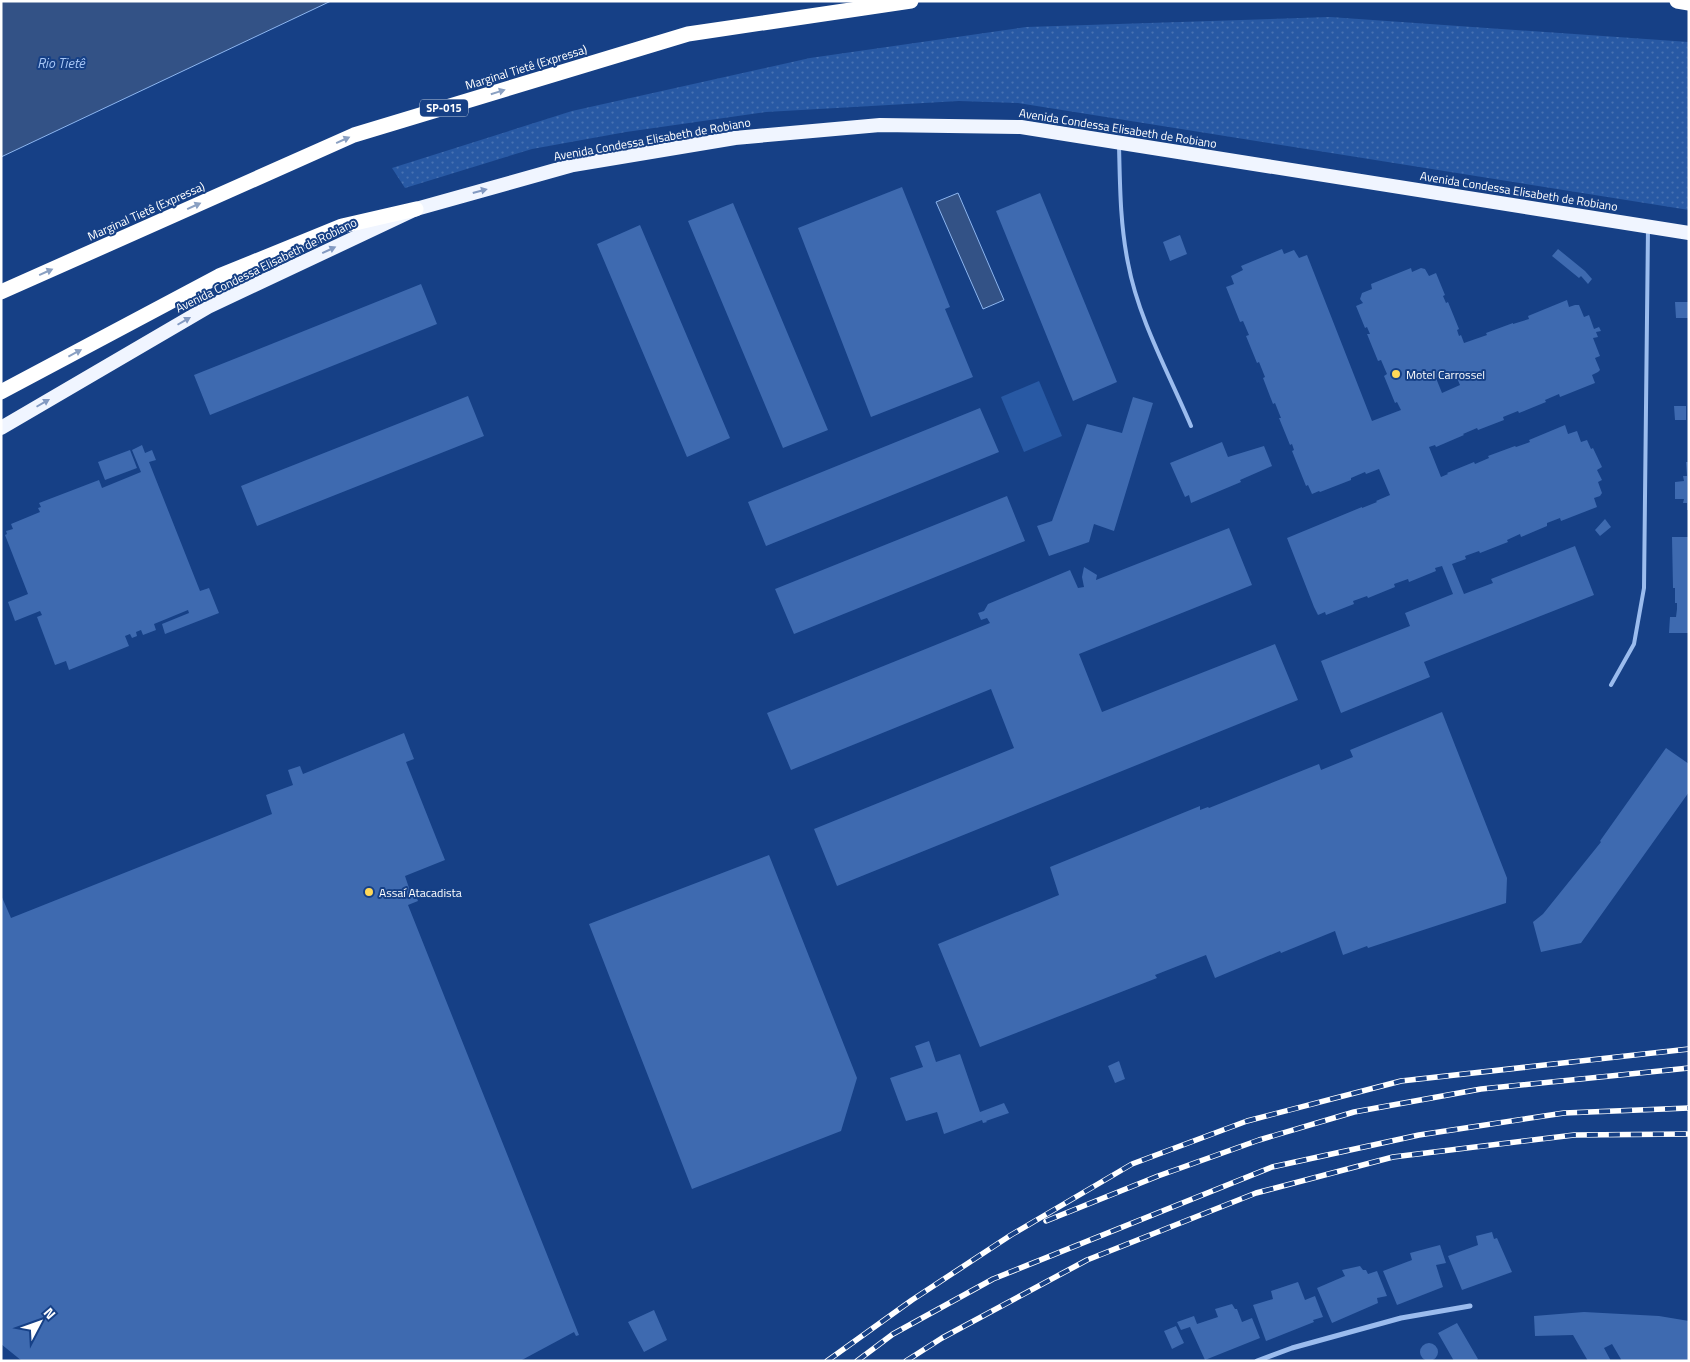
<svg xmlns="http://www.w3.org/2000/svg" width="1690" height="1362" viewBox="0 0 1690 1362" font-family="'Titillium Web',sans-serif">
<defs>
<pattern id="grass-dots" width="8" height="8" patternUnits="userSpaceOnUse" patternTransform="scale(1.25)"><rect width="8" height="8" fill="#2859a4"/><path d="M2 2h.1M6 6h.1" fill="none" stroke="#4872b2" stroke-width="1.8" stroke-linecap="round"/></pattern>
</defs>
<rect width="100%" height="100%" fill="#164086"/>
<path fill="url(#grass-dots)" d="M1330,17L1689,42V210L1018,103L959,101L766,112L626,132L532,149L405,188L392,168L572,111L810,58L1026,27Z"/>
<path fill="#2859a4" d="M1039,381L1062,436L1024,452L1001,397Z"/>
<path fill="#335286" stroke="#8db6f0" d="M1,1H331L1,157Z
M958,193L1004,300L983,309L936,202Z"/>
<path fill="#3e6ab0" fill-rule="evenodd" d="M902,187L950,307L945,309L973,377L871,417L798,228Z
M1040,193L1117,382L1073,401L996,211Z
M733,203L828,430L783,448L688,221Z
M640,225L730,438L687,457L597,244Z
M1180,235L1187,254L1170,261L1163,242Z
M1282,249L1284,254L1294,250L1299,258L1307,255L1372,421L1401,410L1397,402L1395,403L1384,376L1387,374L1381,360L1378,361L1367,334H1370L1367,327L1365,328L1356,306L1363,303L1360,299L1362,293L1372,289L1371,284L1411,268L1412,272L1421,268L1425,269L1429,276L1436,273L1445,295L1443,296L1446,303L1448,302L1459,329L1457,330L1459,336L1461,335L1464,343L1487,335L1486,333L1513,323V324L1529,319L1528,316L1567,300L1569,307L1575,305H1579L1584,317L1589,315L1594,329L1599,327L1601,331L1596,332L1598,337L1593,338L1600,356L1595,358L1600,370L1598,372L1592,375L1595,383L1560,397L1559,394L1545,400L1546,402L1519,413L1518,411L1503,417L1504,420L1478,430L1477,428L1463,434L1464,435L1436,447L1435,445L1429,447L1441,477L1448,474L1447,473L1474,462L1475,464L1489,458L1488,456L1515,446L1516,447L1530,442L1529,440L1565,425L1568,434L1577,431L1581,442L1587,440L1591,449L1593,448L1602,467L1597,470L1602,480L1598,482L1602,493L1600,496L1594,498L1597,507L1561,521L1560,518L1547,523V526L1521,537L1520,534L1507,540L1508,542L1480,553L1479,551L1465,556L1466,559L1452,564L1464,594L1493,583L1491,579L1575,546L1594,595L1424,662L1430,677L1341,713L1321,661L1410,626L1405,613L1453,594L1442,566L1435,568L1436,571L1409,582L1408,579L1394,584L1395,587L1368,598L1367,596L1353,601L1354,604L1326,615L1325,612L1318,615L1314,607L1287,538L1362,507V508L1377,502L1376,501L1390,495L1379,469L1366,474L1365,472L1351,478V480L1320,492L1319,491L1312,494L1308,485L1306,486L1292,451L1294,450L1292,444L1290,445L1279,418H1281L1275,403L1273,404L1263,378L1265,377L1259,362L1257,363L1246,336L1249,335L1243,321L1240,322L1226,287L1234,284L1231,276L1243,270L1241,266ZM1454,371L1460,385L1442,393L1436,378Z
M1558,249L1585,271L1592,279L1588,284L1581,276L1579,278L1552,256Z
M421,284L437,324L210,415L194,375Z
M1675,302H1689V318H1676Z
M468,396L484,436L257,526L241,486Z
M1133,397L1153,403L1114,531L1094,524L1089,542L1049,556L1037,526L1052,521L1087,424L1122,433Z
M1674,406H1686V420H1675Z
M980,408L999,452L766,546L748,502Z
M1222,442L1228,457L1264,446L1272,466L1240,480L1241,482L1191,503L1189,495L1185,497L1170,463Z
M142,445L145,453L152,450L156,460L149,462L200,591L209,588L219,613L165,634L162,624L189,613L188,610L154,624L156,630L143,635L141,630L136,632L137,636L132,638L130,634L125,636L129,646L69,670L66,661L55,665L37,617L42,615L40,611L15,621L8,602L28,594L5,535L7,534L6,531L13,529L11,524L40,512L38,508L41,507L39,503L99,480L102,488L141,472L132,450Z
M130,450L137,468L105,480L98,462Z
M1686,462H1689V510H1687V503H1683L1684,499H1675V482L1684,481L1683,476H1687Z
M1007,496L1025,541L794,634L775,589Z
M1605,519L1611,527L1600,536L1595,530Z
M1229,528L1252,585L1079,654L1102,712L1275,644L1298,700L837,886L814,829L1014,748L991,689L791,770L767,713L990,623L987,618L981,620L978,613L984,611L988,604L1070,570L1078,588L1084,587L1082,577L1084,567L1097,575L1096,580Z
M1672,537H1689V633H1669L1670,617H1676L1677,609V603H1675V588H1673Z
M1442,712L1507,878L1506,903L1368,948L1367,946L1343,955L1335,931L1281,953L1280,951L1215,978L1206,955L1155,975L1157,978L980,1047L938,944L1059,895L1050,867L1200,806V810L1208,807L1209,808L1319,764L1321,770L1353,757L1350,750Z
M404,733L414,759L406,762L445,860L405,876L410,891L413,889L418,901L408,905L579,1335L576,1336L574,1332L520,1361H22L1,1344V895L11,918L272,814L266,795L293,785L288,770L300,766L303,774Z
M1666,748L1689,764V792L1581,943L1541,952L1533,922L1543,914L1601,842L1600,841Z
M769,855L857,1078L841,1131L692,1189L589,924Z
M929,1041L936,1062L960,1054L980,1112L1004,1103L1009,1113L986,1121L987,1122L983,1123L982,1120L944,1134L937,1112L906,1121L890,1078L923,1067L915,1046Z
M1119,1061L1125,1079L1115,1083L1108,1066Z
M1492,1232L1494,1239L1497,1238L1512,1272L1462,1290L1448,1256L1478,1245L1476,1236Z
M1440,1245L1446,1263L1436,1265L1443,1287L1397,1305L1383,1271L1412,1260L1410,1253Z
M1360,1266L1363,1270H1366L1368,1274L1377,1271L1387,1296L1377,1298L1378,1303L1332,1323L1317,1288L1345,1276L1342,1270Z
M1298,1282L1305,1300L1315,1296L1323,1317L1313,1320L1314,1322L1266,1341L1253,1305L1273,1299L1271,1291Z
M1232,1304L1235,1309H1237L1242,1322L1252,1318L1260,1338L1205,1360L1190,1327L1181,1330L1177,1322L1194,1316L1197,1324L1218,1317L1215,1309Z
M654,1310L667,1340L644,1352L628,1322Z
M1584,1312L1659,1316L1689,1321V1361H1622L1612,1344L1604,1348L1611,1361H1588L1573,1335L1535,1336L1534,1316Z
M1457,1323L1478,1359L1476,1361H1454L1438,1333Z
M1176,1326L1184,1343L1172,1349L1164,1331Z
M1420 1352a9 9 0 1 1 18 0a9 9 0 1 1-18 0Z"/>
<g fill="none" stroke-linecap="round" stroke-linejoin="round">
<path stroke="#9bbcee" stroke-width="4" d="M1119,145C1120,184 1120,224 1128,263C1138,318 1169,374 1191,426
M1611,685L1634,644L1644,588L1648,228"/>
<path stroke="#9bbcee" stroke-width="5" d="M1257,1361L1292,1348L1401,1318L1470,1306"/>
<path stroke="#f0f5ff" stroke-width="14" d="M1,428L208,307L416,209L573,165L735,138L880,125L1021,127L1689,233"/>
<path stroke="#fff" stroke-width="15" d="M1677,1L1689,3
M1,292L354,135L688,34L911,1
M1,392L219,276L342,226L416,209"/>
<defs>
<path id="rail" d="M1046,1221L1158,1176L1259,1140L1354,1112L1481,1089L1689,1068
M827,1361L912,1300L1011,1235L1132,1164L1247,1121L1401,1081L1689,1049
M857,1361L893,1334L993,1279L1272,1167L1419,1135L1564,1113L1689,1108
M906,1361L942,1338L1087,1260L1256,1193L1393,1157L1574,1135L1689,1134"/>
</defs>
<use href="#rail" stroke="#fff" stroke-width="5.5"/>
<use href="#rail" stroke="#164086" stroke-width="4" stroke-dasharray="11" stroke-linecap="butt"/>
</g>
<defs><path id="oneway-solid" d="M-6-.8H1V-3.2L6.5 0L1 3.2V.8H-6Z" transform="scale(1.25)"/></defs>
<g fill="#8aa0c2">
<use href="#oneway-solid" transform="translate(498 92) rotate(-17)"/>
<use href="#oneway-solid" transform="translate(343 140) rotate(-24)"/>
<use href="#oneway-solid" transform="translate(194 206) rotate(-24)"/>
<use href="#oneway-solid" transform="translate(46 272) rotate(-24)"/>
<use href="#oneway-solid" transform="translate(75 353) rotate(-28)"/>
</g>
<g fill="#839ac2">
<use href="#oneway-solid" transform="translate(480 191) rotate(-15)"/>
<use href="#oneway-solid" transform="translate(329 250) rotate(-25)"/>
<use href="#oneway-solid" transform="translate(184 321) rotate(-30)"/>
<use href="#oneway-solid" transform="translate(43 403) rotate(-30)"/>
</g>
<g fill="#ffd858" stroke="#164086" stroke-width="2">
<circle cx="1396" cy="374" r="5"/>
<circle cx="369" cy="892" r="5"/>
</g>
<g text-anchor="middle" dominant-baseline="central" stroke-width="4" stroke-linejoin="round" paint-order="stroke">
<rect fill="#164086" stroke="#b9c6db" stroke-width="1" x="420" y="99.5" width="48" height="17" rx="4"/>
<g font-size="11" font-weight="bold" fill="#fff">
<text x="444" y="108">SP-015</text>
</g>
<g font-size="12" fill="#fff" stroke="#164086">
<text transform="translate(526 67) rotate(-17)">Marginal Tietê (Expressa)</text>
<text transform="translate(1118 128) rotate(9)">Avenida Condessa Elisabeth de Robiano</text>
<text transform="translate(652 139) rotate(-10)">Avenida Condessa Elisabeth de Robiano</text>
<text transform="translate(1519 191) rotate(9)">Avenida Condessa Elisabeth de Robiano</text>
<text transform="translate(146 211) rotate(-24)">Marginal Tietê (Expressa)</text>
<text transform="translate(266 265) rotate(-26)">Avenida Condessa Elisabeth de Robiano</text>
</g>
<g font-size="12" fill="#fff" stroke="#164086" text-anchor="start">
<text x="1406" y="374">Motel Carrossel</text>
<text x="379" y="892">Assaí Atacadista</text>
</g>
<g font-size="14" font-style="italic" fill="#a7c6f5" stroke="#164086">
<text x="61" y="62">Rio Tietê</text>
</g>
</g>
<rect width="1690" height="1362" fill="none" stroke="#ffffff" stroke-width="5"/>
<g transform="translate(40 1322) rotate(49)" stroke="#164086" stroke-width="4" paint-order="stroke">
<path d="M0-4L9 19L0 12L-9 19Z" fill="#ffffff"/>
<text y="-8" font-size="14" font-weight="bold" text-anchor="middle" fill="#ffffff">N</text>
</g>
</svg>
